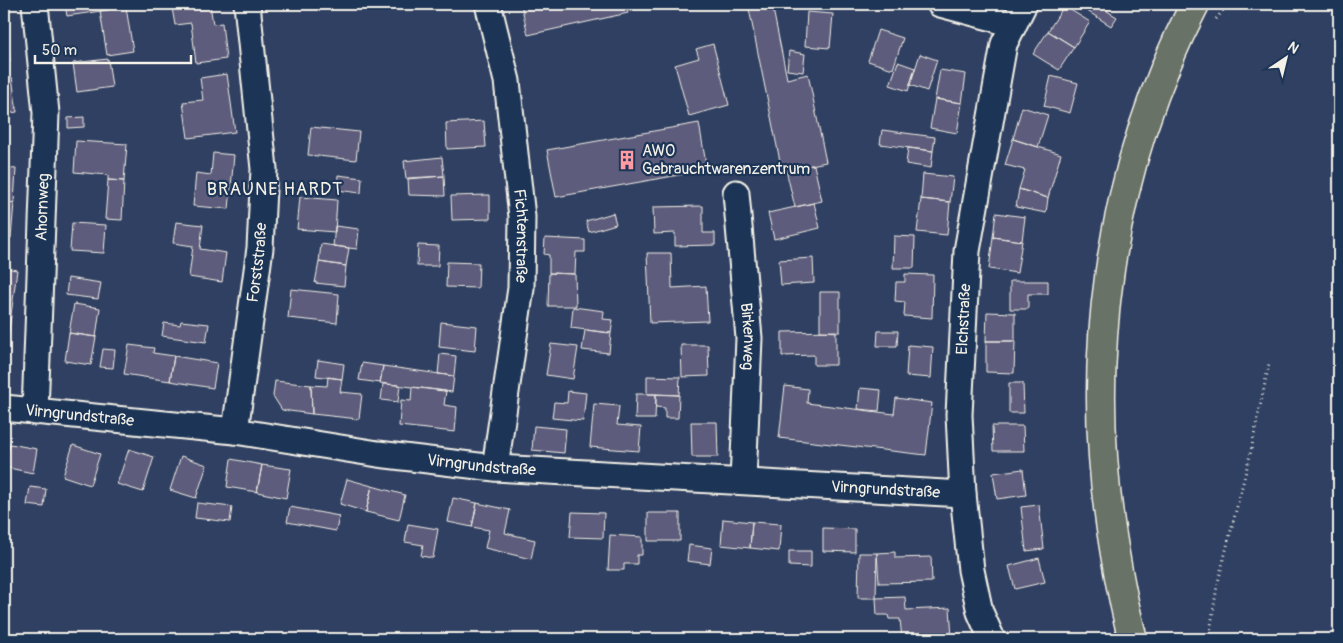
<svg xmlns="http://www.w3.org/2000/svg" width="1343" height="643" viewBox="0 0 1343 643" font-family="Pangolin,sans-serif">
<rect width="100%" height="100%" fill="#304062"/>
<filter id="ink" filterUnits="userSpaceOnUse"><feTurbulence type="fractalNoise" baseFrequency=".02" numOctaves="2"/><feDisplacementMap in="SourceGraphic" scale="10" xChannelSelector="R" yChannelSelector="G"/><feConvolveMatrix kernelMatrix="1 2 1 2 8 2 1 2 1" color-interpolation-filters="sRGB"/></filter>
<g filter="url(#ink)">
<path fill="#5d5b7b" stroke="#f4f1e8" d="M65,4H121V8L67,16Z
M201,4H210L213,24L222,23L226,59L196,63L191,23L175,25L172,8Z
M521,4H626L628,13L528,35Z
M748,4H772L787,79L808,74L826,162L782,171Z
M1088,4H1111L1107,11L1117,17L1111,26L1084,9Z
M1064,6L1090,22L1074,47L1048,31Z
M126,7L133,51L107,55L100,11Z
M807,12L833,14L830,48L805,46Z
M4,27H6L10,61L4,62Z
M878,30L903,38L893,69L868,61Z
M1048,31L1074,47L1059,70L1033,54Z
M713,44L729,105L689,116L675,65L699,58L696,49Z
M789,51L805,54L803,72L787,70Z
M920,54L937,60L927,91L910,85Z
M108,59L112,87L77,92L73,63Z
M898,62L915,68L908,91L890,85Z
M940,70L966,74L962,103L935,99Z
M227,74L235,132L188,138L183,102L203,100L200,78Z
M1051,76L1078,83L1070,113L1044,106Z
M12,77L17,112L4,114V78Z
M935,99L962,103L957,133L930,128Z
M1022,107L1048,115L1038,147L1013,139Z
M84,117V127L68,128V118Z
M484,121L486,147L447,149L446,123Z
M699,123L707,170L556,197L547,150Z
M311,127L359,132L356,160L308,155Z
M882,130L935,137L933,151L880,144Z
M1013,139L1061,154L1048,198L1019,189L1025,170L1005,165Z
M76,141L127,144L124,181L108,180V175L74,172Z
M908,148L933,151L931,168L906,164Z
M213,153L234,155L229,209L193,206L196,173L211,175Z
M442,157L444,176L406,179L404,161Z
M814,165L822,201L795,207L786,170Z
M4,168L16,169L14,203L4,202Z
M923,174L953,177L950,202L921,199Z
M338,175L362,178L361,193L337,190Z
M444,176L445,196L409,195L408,178Z
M108,180L124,181L122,220L105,219Z
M1019,189L1048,198L1046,213L1016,207Z
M490,195V219L452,220L451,196Z
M300,197L337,200L335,232L297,229Z
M921,199L950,202L947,235L917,232Z
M4,202L14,203L11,238L4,237Z
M814,203L820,228L774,239L768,213Z
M703,206V233H715V245L675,246V233L654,234L653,207Z
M613,213L616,224L589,232L586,221Z
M996,213L1025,217L1022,241L993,237Z
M176,222L203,225L200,249L226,253L222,282L189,277L193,246L173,243Z
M72,223L106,225L104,253L70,251Z
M335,226L359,229L357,249L333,246Z
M894,236L915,237L914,268H893Z
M993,237L1022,241L1017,273L989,269Z
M545,238L585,240V252H576L575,274L549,273V255L544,254Z
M321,244L349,248L346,266L319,262Z
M418,245L439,246L438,266H417Z
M647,253H671L672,288L706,286L708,321L650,323Z
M813,258L814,283L781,285L779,260Z
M319,262L346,266L344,286L315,283Z
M447,262L479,263L478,288L446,287Z
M4,268L17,270L9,330L4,329Z
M549,273L575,274L576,306H548Z
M905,274L933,275L932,318L904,316L905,302L895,301L896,282H905Z
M68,278L101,283L98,299L66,295Z
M1010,281H1048V294H1028V309H1010Z
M291,289L339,294L337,323L288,318Z
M820,292H840V332L820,331Z
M74,304L100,308L96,337L69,333Z
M573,307L604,311L603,319L613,320L611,333L571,328Z
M987,312L1015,313V341H986Z
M181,321L209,324L206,342L162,336L164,323L180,325Z
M441,322L477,326L475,351L439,347Z
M4,329L9,330L5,358H4Z
M585,330L611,333L609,353L582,350Z
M836,331V365H814V355L782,356V332Z
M878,331H898L897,346H877Z
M69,333L96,337L91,365L65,361Z
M986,341H1015L1014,373L986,372Z
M551,344L578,347L573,379L546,375Z
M129,345L154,348L153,353L174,356L170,381L124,374Z
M681,345H708L709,376L682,377Z
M908,345L933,347L931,378L906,376Z
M103,349L115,350L113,368L100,367Z
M440,354L456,356L454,376L438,374Z
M174,356L217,363L213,388L170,381Z
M318,360L344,364L342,379L316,376Z
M362,363L383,366L380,383L359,380Z
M383,366L454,376L452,392L380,383Z
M647,376L680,377L679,395L647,394Z
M328,377L342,379L340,392L362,394L359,419L312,414L311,385L327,386Z
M275,381L311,385L312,414L282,410L273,396Z
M1009,383H1023L1024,413H1009Z
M383,384L400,385L398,402L381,400Z
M785,386L808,389L807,403L894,414L896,398L932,403L926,455L779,438Z
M412,387L446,391L444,405L457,407L455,432L399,426L401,400L411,401Z
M860,388L881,390L879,411L858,409Z
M568,391L586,393L583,421L552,418L554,402L567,403Z
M636,394H656L655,419H635Z
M656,394L679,395L678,418H665V408L656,407Z
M594,404L619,406L617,425L641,427L639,451L590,447Z
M691,422H717L718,457H692Z
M534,426L566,429L564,453L532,450Z
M992,426H1023L1024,451H993Z
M4,442L10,444L4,467Z
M10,444L37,449L33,473L4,467Z
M73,445L100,454L90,485L63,476Z
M129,449L154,457L143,492L117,484Z
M181,456L207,465L196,498L170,490Z
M231,459L262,465L257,492L227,487Z
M262,465L291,469L286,498L257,492Z
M1023,469L1026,495L997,499L993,473Z
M347,479L372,486L366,512L340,504Z
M372,486L405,495L399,520L366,512Z
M30,487L46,489L44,507L27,505Z
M453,498L477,503L472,527L448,522Z
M197,503L232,507L230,522L195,518Z
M477,503L510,510L505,533L535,540L531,559L485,548L489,530L472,527Z
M1039,505L1044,549L1026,551L1021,507Z
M290,507L339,516L336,531L287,522Z
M572,512L604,513L603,538L570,537Z
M648,513H680V541H648Z
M723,519L752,522L750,548L721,545Z
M752,522L781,524L779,551L750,548Z
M408,524L438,529L433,558L421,556L423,545L405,542Z
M823,528L855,529V552L823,551Z
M610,535L642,537V555H637V564H624V570H608Z
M689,545L712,548L710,564L687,561Z
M789,551H811V567L789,566Z
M895,552V558L931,557L932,582L879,583L877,553Z
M859,553H877L876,598H858Z
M1039,558L1045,582L1015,589L1009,566Z
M905,597L906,610L950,608L952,638L902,639L900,619H889L888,615H877L876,598Z"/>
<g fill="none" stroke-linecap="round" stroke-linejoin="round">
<defs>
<g id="minor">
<path id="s1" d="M488,4L507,81L522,217L521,288L495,468"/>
<path d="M940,4L993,18L1013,26"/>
<path id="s2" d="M736,193L749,338L743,481"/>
<path id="s3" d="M4,408L235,431L378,454L495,468L963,494"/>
<path id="s4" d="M35,412L46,113L35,4"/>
<path id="s5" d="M235,431L260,248L264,169L247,4"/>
<path id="s6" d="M992,639L980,612L971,570L963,494L959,415L967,251L1004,44L1024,4"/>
</g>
<path id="primary" d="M1133,639C1125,611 1120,583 1115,554C1082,368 1107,173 1195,4"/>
</defs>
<use href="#minor" stroke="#f4f1e8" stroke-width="29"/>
<use href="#primary" stroke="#f4f1e8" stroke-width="31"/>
<path stroke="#f4f1e8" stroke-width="3" stroke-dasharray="1 4" stroke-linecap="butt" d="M1216,19L1228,4
M1209,639L1217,586L1250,455L1269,364"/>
<use href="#minor" stroke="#1d3557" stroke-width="25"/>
<use href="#primary" stroke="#697266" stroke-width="28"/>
</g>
</g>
<defs>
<symbol id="building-bare" viewBox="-9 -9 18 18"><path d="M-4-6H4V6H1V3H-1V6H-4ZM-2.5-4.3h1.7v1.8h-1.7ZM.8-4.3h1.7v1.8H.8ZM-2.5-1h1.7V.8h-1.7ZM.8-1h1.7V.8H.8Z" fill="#ff9aa2" stroke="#1d3557" stroke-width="2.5" paint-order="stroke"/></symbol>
</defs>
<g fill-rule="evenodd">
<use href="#building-bare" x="613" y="146" width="28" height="28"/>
</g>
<g text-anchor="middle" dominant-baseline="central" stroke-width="4.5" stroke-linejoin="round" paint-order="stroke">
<g font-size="16" fill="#f4f1e8" stroke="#1d3557" text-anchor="start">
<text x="642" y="151">AWO<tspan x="642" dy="18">Gebrauchtwarenzentrum</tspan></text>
</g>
<g font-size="16" fill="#f4f1e8" stroke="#1d3557">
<text stroke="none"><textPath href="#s4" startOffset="205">Ahornweg</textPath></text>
<text stroke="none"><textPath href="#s1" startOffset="235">Fichtenstraße</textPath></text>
<text stroke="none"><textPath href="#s5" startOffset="170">Forststraße</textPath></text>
<text stroke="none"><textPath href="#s6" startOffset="324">Elchstraße</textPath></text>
<text stroke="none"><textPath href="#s2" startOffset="144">Birkenweg</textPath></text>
<text stroke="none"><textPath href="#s3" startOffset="76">Virngrundstraße</textPath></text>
<text stroke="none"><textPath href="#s3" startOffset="481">Virngrundstraße</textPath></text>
<text stroke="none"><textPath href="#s3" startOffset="886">Virngrundstraße</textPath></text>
</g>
<g font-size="18" letter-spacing="1" fill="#f4f1e8" stroke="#1d3557">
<text x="275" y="189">BRAUNE HARDT</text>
</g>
</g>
<rect width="1343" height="643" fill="none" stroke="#1d3557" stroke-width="20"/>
<rect x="10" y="10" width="1323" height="623" fill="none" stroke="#f4f1e8" stroke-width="2" filter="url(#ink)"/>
<g transform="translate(1286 58) rotate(35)" stroke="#1d3557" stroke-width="4" paint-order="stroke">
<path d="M0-4L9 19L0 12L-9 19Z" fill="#f4f1e8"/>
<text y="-8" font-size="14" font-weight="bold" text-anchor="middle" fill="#f4f1e8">N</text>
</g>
<path d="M35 55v8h156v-8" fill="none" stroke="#f4f1e8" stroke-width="2.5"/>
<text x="42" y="55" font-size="15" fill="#f4f1e8" stroke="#1d3557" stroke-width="4" paint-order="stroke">50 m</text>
</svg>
